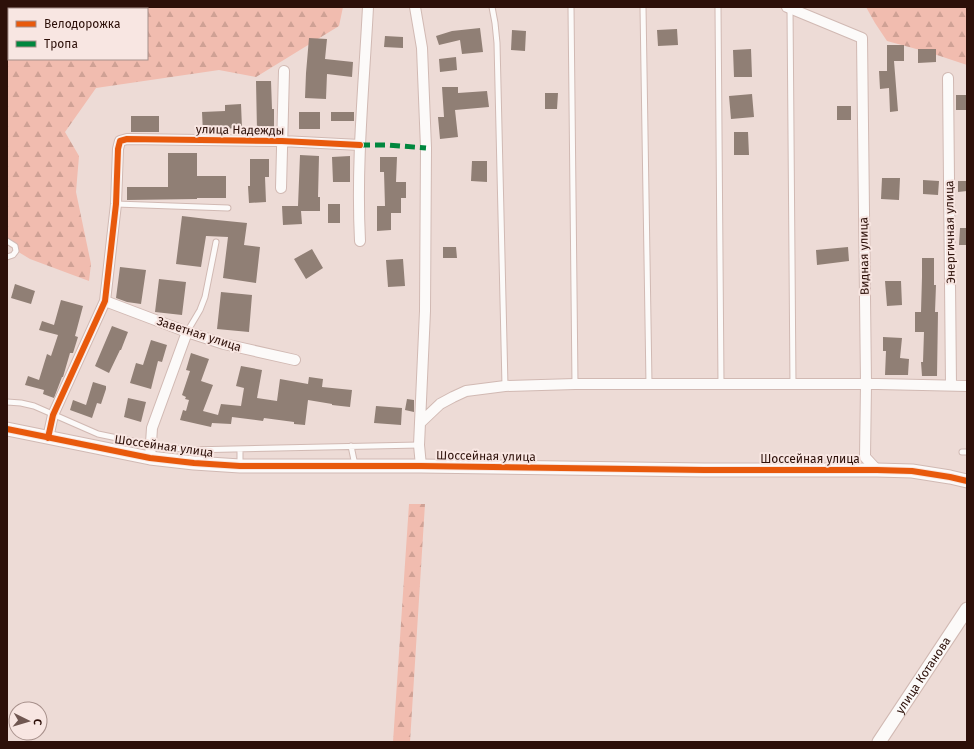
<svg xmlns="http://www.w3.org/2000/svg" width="974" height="749" viewBox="0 0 974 749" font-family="'Fira Sans',sans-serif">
<defs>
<pattern id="forest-firs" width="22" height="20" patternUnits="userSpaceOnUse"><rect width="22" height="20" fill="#f1bcaf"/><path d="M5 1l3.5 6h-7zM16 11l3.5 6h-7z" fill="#cfa195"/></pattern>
</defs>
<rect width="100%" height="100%" fill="#eddbd6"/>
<path fill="url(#forest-firs)" d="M50,7H343L339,26L256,77L219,70L96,88L65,132L79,156L76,192L91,264L89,281L30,259L7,245V19H9V59H147V9H45Z
M866,7H967V65L931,53L887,41L875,23Z
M409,504H425L410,742H393Z"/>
<path fill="#907f75" d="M480,28L483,52L462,54L460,40L439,45L436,36L452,31Z
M677,29L678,45L658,46L657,30Z
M512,30L526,31L525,51L511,50Z
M385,36L403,37V48L384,47Z
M309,38L327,39L325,59L353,62L352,77L327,74L326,99L305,98L306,73Z
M887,45H904V61H894L898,111L890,112L889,88L880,89L879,71H887Z
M751,49L752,77H734L733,50Z
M918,49H936V62L918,63Z
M456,57L457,70L440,72L439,59Z
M256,81H271L272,109H274V130L257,131Z
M442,87H458V93L487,91L489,107L455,110L458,137L440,139L438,117H444Z
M545,93H558L557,109H545Z
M752,94L754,117L731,119L729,96Z
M956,95H966V110H956Z
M241,104L242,128L218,129L219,132L203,133L202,112L225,111V105Z
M837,106H851V120H837Z
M299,112H320V129H299Z
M331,112H354V121H331Z
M131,116H159V132H131Z
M734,132H748L749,155H734Z
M168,153H197V176H226V198H197V199L127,200V187H168Z
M300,155L319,156L318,197H320V211H301L302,224L283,225L282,206H298Z
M350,156V182H333L332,157Z
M380,157H397L396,182H406V198H401V213H391V230L377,231V206H385L384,172H380Z
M250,159H269V177H265L266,202L249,203L248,186H250Z
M472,161H487V182L471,181Z
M882,178H900L899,200L881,199Z
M923,180L939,181L938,195L923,194Z
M958,181H967V191L958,192Z
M328,204H340V223H328Z
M182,216L207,219L247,223L244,245L260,247L256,283L223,278L228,237L206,236L201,267L176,264Z
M960,228H967V245H959Z
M443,247H456L457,258H443Z
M848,247L849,261L817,265L816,250Z
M312,249L323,268L306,279L294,259Z
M922,258H934V285H936L935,312H938L937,376H922L921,362H923L924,332H915V312H921L922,277Z
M403,259L405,286L388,287L386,260Z
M120,267L146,270L141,304L127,302L116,298Z
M159,279L186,282L182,315L155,312Z
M885,281H901L902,305L887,306Z
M15,284L35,291L31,304L11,298Z
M221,292L252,295L249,332L217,329Z
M61,300L83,306L75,336L78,337L73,353H70L63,377H62L54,398L43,394L44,390L25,385L28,376L39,380L47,354L51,356L58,335L39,330L42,321L54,325Z
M112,326L128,332L121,350H120L109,373L95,366Z
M883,337L902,338L900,358L909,359L908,375H885L886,351H883Z
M151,340L167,345L162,362L158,361L151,389L130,383L136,363L143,365Z
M191,353L209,359L201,381L213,385L203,411L218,415L221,404L241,406L244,388L236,386L241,366L262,370L257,398L277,401L280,379L308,384L309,377L323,379L322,387L352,390L350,407L332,405V404L308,400L305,425L294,424V422L264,418L263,421L232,417L231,424L212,423L211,427L180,420L183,410L186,411L189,400L185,399L186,397L182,395L190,371L186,370Z
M93,382L106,386V389L101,404L97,403L92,418L70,410L73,400L86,405Z
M128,398L146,402L141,422L124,417Z
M407,399L414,400V412L405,410Z
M376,406L402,408L401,425L374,423Z"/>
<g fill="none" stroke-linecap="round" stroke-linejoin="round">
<defs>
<path id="service" d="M492,7L495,23L497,43L505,386
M571,7L575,384
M643,7L649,384
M718,7L721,384
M790,8L793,385
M116,204L228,208
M7,241L15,246L16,251L13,255L7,257
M187,332L200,310L205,297L216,242
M7,402L21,403L34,406L98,434L151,445L189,450L419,445
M351,446L355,465
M962,452H967
M240,466V449"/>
<path id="minor" d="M415,7L422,48L426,148L425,311L419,445L421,466
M787,7L862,38L866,384L865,457L877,470
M948,78L951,385
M281,188L284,71
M360,241C356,163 364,85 368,7
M105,301L187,332L224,344L295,360
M420,423L440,404L453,397L466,391L505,386L575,384H878L967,386
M48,438L53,415L105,301L116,204L118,149L120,141L127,139L282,141L360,145
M150,458L152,428L187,332"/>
<g id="tertiary">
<path d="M7,429L150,458L194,463L240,466H421L704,470H877L912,471L950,477L967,481"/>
<path id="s1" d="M879,742L967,609"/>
</g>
</defs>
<use href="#service" stroke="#d1b9b3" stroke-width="7"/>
<use href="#minor" stroke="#d1b9b3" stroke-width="12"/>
<use href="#tertiary" stroke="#d1b9b3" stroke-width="15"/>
<use href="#service" stroke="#fcfaf9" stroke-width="5"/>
<use href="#minor" stroke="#fcfaf9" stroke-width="10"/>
<use href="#tertiary" stroke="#fcfaf9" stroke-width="13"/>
<path stroke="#00873e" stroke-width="5" stroke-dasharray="10 5" stroke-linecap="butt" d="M360,145H388L426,148"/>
<defs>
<path id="cycleway" d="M7,429L150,458L194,463L240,466H421L704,470H877L912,471L950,477L967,481
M48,438L53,415L105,301L116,204L118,149L120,141L127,139L282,141L360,145"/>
</defs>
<use href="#cycleway" stroke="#f8e6e2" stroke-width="8"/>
<use href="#cycleway" stroke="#e8590c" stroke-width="6"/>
</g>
<g text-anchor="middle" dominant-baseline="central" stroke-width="4" stroke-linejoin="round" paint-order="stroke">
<g font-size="12" fill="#2d1009" stroke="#f8e6e2">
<text transform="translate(240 130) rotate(1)">улица Надежды</text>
<text transform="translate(950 232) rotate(-91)">Энергичная улица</text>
<text transform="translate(864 256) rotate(-91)">Видная улица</text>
<text transform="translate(199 334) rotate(18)">Заветная улица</text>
<text transform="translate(164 446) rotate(8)">Шоссейная улица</text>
<text transform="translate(486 456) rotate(1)">Шоссейная улица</text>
<text x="810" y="459">Шоссейная улица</text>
<text stroke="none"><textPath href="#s1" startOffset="80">улица Котанова</textPath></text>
</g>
</g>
<rect width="974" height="749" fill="none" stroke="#2d1009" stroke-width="16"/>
<rect x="8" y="8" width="140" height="52" fill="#f8e6e2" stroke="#a7908b"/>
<rect x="16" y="21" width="20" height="6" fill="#e8590c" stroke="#a7908b"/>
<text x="44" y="28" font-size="12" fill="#2d1009">Велодорожка</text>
<rect x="16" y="41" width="20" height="6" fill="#00873e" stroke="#a7908b"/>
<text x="44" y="48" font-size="12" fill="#2d1009">Тропа</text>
<g transform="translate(28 721) rotate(95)"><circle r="19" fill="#f8e6e2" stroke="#a7908b"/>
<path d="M0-3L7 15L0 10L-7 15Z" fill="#705751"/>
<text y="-6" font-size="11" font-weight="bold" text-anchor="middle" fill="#2d1009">С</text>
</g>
</svg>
